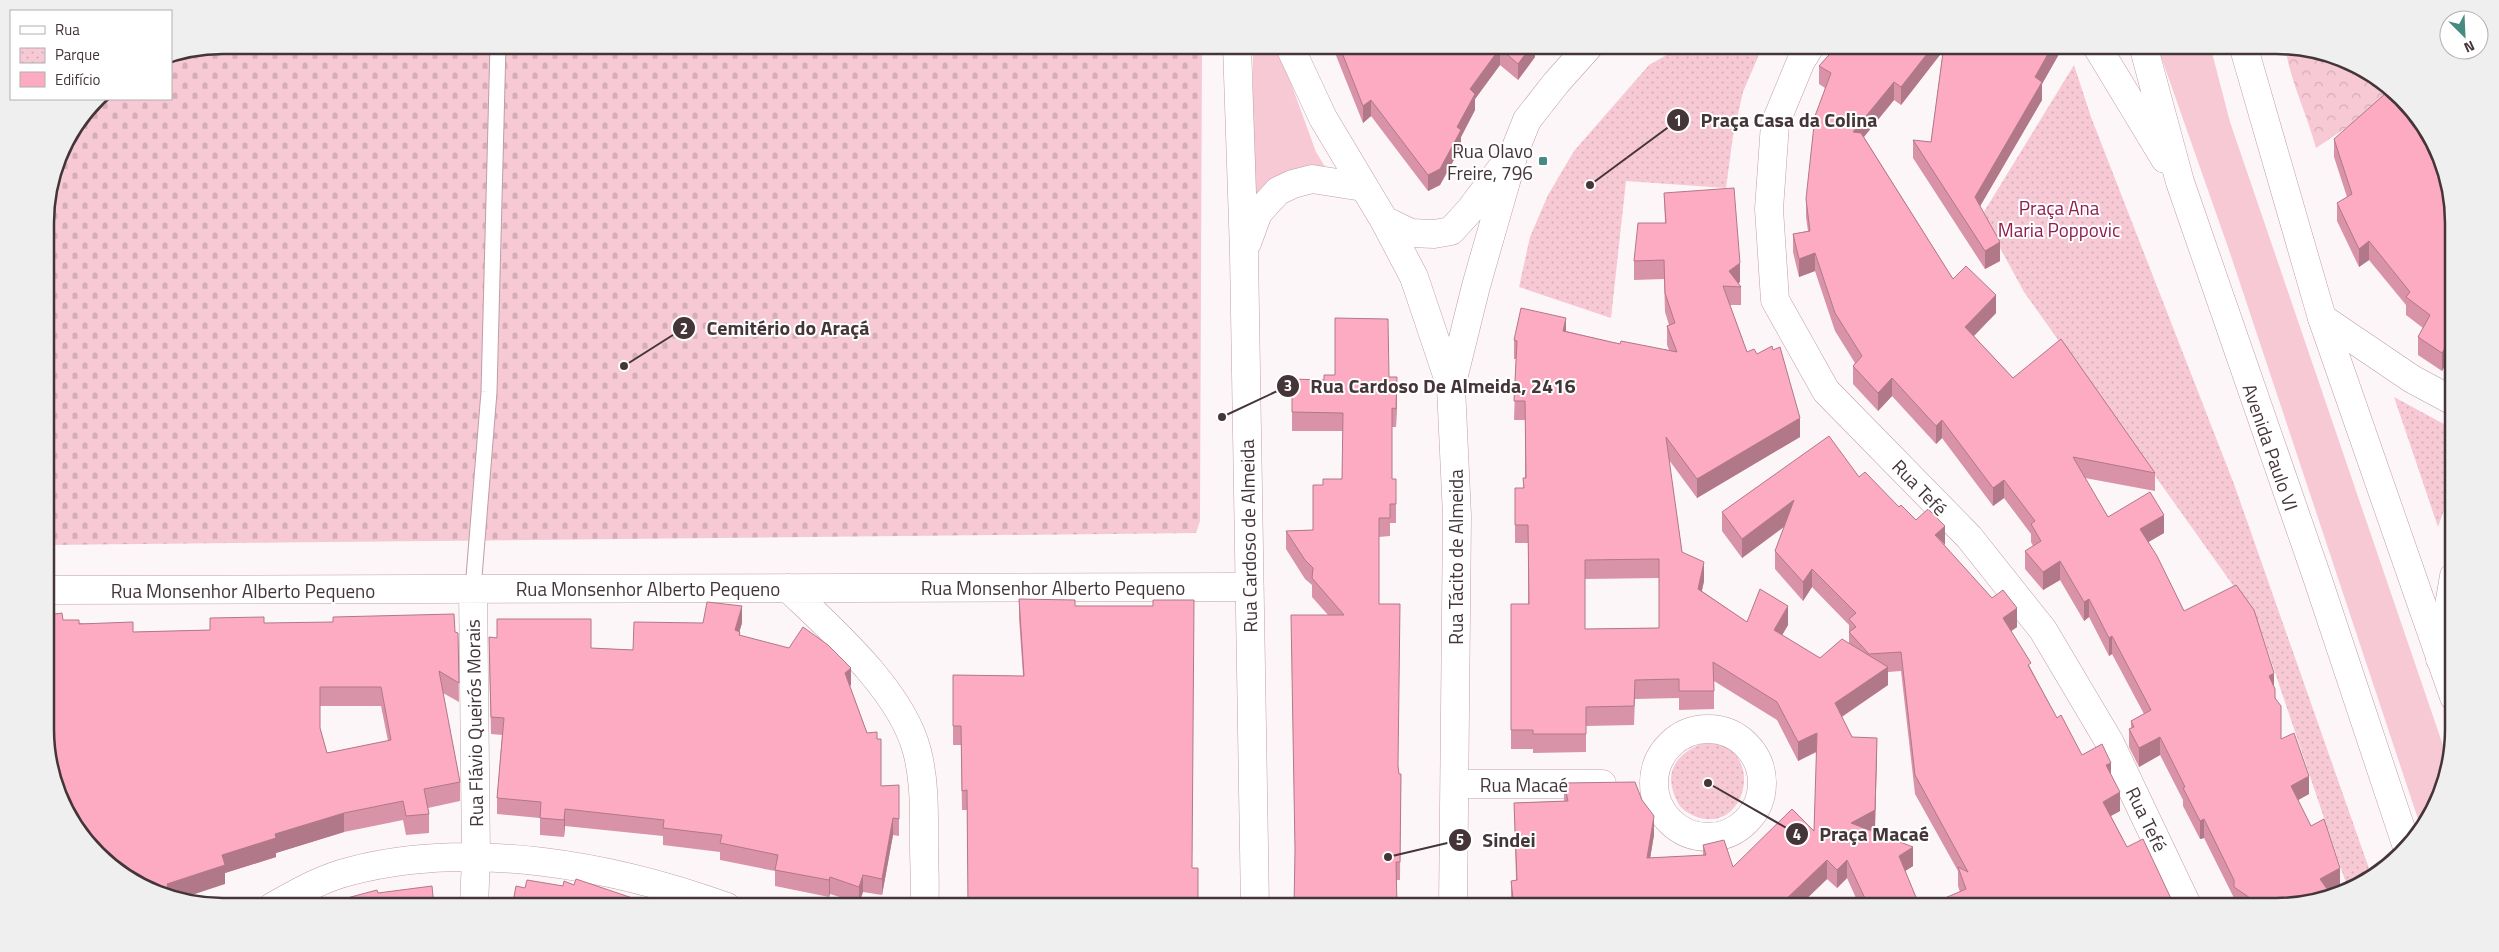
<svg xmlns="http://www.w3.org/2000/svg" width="2499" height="952" viewBox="0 0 2499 952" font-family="'Titillium Web',sans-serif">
<defs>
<pattern id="forest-crowns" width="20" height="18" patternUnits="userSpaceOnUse" patternTransform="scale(1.25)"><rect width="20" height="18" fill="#f6c9d5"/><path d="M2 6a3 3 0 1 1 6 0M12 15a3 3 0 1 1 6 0" fill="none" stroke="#d4adb8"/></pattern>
<pattern id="cemetery-stones" width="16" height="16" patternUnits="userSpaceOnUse" patternTransform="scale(1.25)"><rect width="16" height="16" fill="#f6c9d5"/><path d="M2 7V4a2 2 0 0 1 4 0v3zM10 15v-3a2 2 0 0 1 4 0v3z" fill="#d4adb8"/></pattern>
<pattern id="park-dots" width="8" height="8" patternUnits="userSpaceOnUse" patternTransform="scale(1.25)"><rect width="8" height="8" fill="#f6c9d5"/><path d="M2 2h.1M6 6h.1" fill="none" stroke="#d4adb8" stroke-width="1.8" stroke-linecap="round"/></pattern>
</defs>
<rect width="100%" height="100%" fill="#fdf6f8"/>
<path fill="#f6c9d5" d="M1253,45H1277L1316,152L1335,183L1252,214Z
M2157,45H2210L2230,122L2449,763L2445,786L2422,831L2230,253Z"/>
<path fill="url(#forest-crowns)" d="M2285,46L2333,54L2389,92L2371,111L2316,148C2307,114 2290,81 2285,46Z"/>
<path fill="url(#cemetery-stones)" d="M223,45H1202L1200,521L1196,533L47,545L45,211L63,144L98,99H171V55Z"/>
<path fill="url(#park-dots)" d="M1684,45H1763L1743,92L1733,136L1726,188L1626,181L1611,318L1519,287L1530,237L1548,195L1574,151L1649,65Z
M2074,65L2091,117L2234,484L2372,877L2338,895L2348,889L2257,619L2024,292L1982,215Z
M2394,397L2453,429V485L2438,527Z
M1701,744C1706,744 1715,742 1720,744C1763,759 1744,833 1697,817C1689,814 1680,809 1677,801C1663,773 1675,755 1701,744Z"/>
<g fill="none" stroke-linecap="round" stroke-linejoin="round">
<defs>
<path id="service" d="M473,589L489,392L498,45"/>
<path id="minor" d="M1811,45L1801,61L1775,124L1769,209L1775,300L1826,391L1969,537L2043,630L2110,743L2188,907
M2322,318L2412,379L2453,401
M788,588C832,630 901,690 917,751C925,782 924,814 924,846C924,866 926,887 924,907
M473,589L476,857L474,907
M47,590L1248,587
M2440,659L2454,576
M1654 783a54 54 0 1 1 108 0a54 54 0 1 1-108 0Z
M1455,784H1602
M272,907C297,893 322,878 351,871C472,840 611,865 727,907"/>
<path id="secondary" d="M1237,45L1244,253L1255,907
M1289,45L1323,118L1384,220L1414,277L1451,387L1457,516L1453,907
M1384,220L1411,233L1434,234L1451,231L1470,210L1504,165
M1247,243L1258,213L1278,191L1293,184L1312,179L1363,187
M1451,387L1476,286L1515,150L1527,120L1556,83L1590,45"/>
<path id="primary" d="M2096,45L2165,159
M2143,45L2180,182L2317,577L2407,847
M2243,45L2322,318L2454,697"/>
</defs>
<use href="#service" stroke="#c09da6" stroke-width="17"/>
<use href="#minor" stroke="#c09da6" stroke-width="29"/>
<use href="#secondary" stroke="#c09da6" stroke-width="29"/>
<use href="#primary" stroke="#c09da6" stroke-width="29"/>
<use href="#service" stroke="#fff" stroke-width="15"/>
<use href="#minor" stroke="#fff" stroke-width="28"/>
<use href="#secondary" stroke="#fff" stroke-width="28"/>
<use href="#primary" stroke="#fff" stroke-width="28"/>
</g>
<path fill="#d993a8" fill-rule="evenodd" d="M1335,45H1535V57L1518,80L1500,65L1475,99V110L1461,137V147L1440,185L1428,191L1371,116L1363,123L1335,53Z
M1838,45H2063V47L2042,84V100L1980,206L2000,261L1985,269L1913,158V140L1931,142L1943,51L1901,105L1894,100L1864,137L1953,279L1996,313L1974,336L2013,378L2155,473V491L2085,478L2108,517L2164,533L2148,542L2184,611L2274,688L2281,739L2309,794L2298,800L2340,886L2288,907H2237L2234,905V898L2204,838L2200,839L2183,806V800L2160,755L2139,767L2129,747V729H2131V721L2144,714L2112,654L2109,656L2089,617L2084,621L2060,580L2043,590L2025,569V551L2033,546L2031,542V534L2004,498L1993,506L1942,438L1936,444L1892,396L1878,411L1853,384V366L1855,363L1835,331L1815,271L1799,277L1793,252V234L1808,231L1806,217V199L1825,88L1819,84V66Z
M2334,139L2453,352L2442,371L2418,355V337L2423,328L2406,315V305L2369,260L2359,267L2337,221V203L2347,197L2334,157Z
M1664,193L1740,282L1738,283L1741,287V305H1730L1747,352L1800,437L1697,498L1669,460L1682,552L1704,581L1702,591L1747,622L1788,625L1782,635L1820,658L1849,643V625L1812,587L1803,601L1775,569V551L1784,527L1742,558L1722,531V512L1859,477L1916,520L1944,545L2017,627L2011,631L2057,718L2082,755L2111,775L2120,811L2111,816L2127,847L2175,907L1960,892L1958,886V871L1915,794L1901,671L1888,672V685L1842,717L1852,737L1877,757L1875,828L1870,831L1913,866L1905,871L1920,907H1860L1847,878L1837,888L1827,879L1798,907H1512L1511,900V881L1516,880L1514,803L1564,801V783L1654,835L1650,858L1703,855V845L1733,867L1814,831L1817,752L1798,761L1777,720L1714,681V709L1679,710V698L1635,699L1634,725L1586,726V752L1533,753V749H1511V604H1528V543H1515V488H1523L1525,478V420H1514L1516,359H1514V340L1566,331L1620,344L1669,350L1667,345V326L1669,325L1665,312L1664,279L1634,280V261L1665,223ZM1659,578V628L1585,629V579Z
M1389,377L1397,396L1396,427H1392V479H1396V523H1390V536L1379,537V604L1399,774H1401L1400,880H1396L1328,615L1312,597V585L1305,579L1286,549V531L1313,530L1323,485L1342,479L1343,431H1292V379L1324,380Z
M1019,599L1075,606H1153L1194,600L968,882L967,810H962L961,745H953V675L1023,676L1019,618Z
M497,619L591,648L633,650L742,623L739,632L740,635L851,685L850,686L867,733L877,739L881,786L899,819V836L893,835L882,895L863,892L859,903L830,894L829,897L775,886V871L720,860V852L663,845V836L565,826L564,837L540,835V818L497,814V798L502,735L491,734L489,654L497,638Z
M63,620L133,632L210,630L264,623L458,633L459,702L443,693L460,782V801L428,808L429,814V833L406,835L403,820L344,832L276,853V857L225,873V884ZM320,706H381L388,741L327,753L320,728Z"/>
<path fill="#b07888" d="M1532,45H1535V57L1518,80V64Z
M1934,45H1946V47L1901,105V87Z
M2053,45H2063V47L2042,84V100L1975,215V197L2035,77Z
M1500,48V65L1475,99V110L1461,137V147L1440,185L1428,191V175L1470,89Z
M1894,82V100L1853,150V132Z
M1371,100V116L1363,123V106Z
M2369,241V260L2359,267V249Z
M2000,242V261L1985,269V251Z
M1815,253V271L1799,277V259Z
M1740,263V282L1734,286L1729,271Z
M1996,295V313L1965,345V327Z
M1566,318V337L1563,331Z
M2453,334V352L2442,371V353Z
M1397,377V396L1396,427V409Z
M1892,378V396L1878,411V393Z
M1800,418V437L1697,498V479Z
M1942,420V438L1936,444V426Z
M2004,480V498L1993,506V488Z
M1794,500V519L1742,558V539Z
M2164,515V533L2140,547V529Z
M1945,526V545L1935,535Z
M2060,561V580L2043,590V572Z
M1704,562V581L1698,607V589Z
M1812,569V587L1803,601V582Z
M2089,599V617L2084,621V602Z
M742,606V623L735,647V630Z
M1788,606V625L1774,649V630Z
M2017,608V627L2003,637V618Z
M2112,636V654L2109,656V638Z
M1888,667V685L1835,721V703Z
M851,668V685L845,690V673Z
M2274,673V691L2269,676Z
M1817,733V751L1798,761V742Z
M2160,737V755L2139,767V748Z
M1877,738L1875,828L1851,842V823Z
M2111,763V781L2106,765Z
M2309,776V794L2291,804V786Z
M2120,792V811L2103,820V802Z
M565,809V826L564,837V820Z
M344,813V832L276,853V857L225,873V884L177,900L167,898V884L222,855L275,834Z
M1654,816V835L1647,877V858Z
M893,818V835L882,895V879Z
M2204,819V838L2200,839V821Z
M1913,847V866L1899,875V856Z
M1827,860V879L1798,907H1772Z
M1847,860V878L1837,888V870Z
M2340,868V886L2320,897V879Z
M863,875V892L859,903V887Z
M830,877V894L829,897V880Z"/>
<path fill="#fcabc3" stroke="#b07888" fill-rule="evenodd" d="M1339,45H1532L1518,64L1500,48L1470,89L1475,94L1457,127L1461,130L1440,169L1428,175L1371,100L1363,106Z
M1838,45H1934L1901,87L1894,82L1853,132L1861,133L1953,279L1966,266L1996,295L1965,327L2013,378L2061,339L2155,473L2073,457L2108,517L2150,492L2164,515L2140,529L2157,556L2184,611L2236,585L2254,610L2274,673L2269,676L2275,689V698L2281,706V739L2294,733L2309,776L2291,786L2311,826L2324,819L2340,868L2320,879L2332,896L2288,907H2263L2234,887V880L2204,819L2200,821L2183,788L2185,787L2160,737L2139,748L2129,729L2134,727L2131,721L2151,710L2112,636L2109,638L2089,599L2084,602L2060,561L2043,572L2025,551L2041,541L2031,524L2035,521L2004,480L1993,488L1942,420L1936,426L1892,378L1878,393L1853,366L1862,356L1835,313L1815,253L1799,259L1793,234L1810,231L1806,199L1815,116L1831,73L1819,66Z
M1944,45H2053L2035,77L2042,82L1975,197L2000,242L1985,251L1913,140L1931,142Z
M2388,91L2410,106L2440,154L2452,199L2453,334L2442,353L2418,337L2430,315L2406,297L2410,292L2369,241L2359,249L2337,203L2352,194L2334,139L2385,94Z
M1734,188L1740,263L1729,271L1741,287L1723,286L1747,352L1754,349L1757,354L1772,346L1773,350L1780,347L1800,418L1697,479L1666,437L1682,552L1704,562L1698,589L1747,622L1760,589L1788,606L1774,630L1820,658L1842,639L1888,667L1835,703L1852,737L1877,738L1875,810L1851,823L1913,847L1899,856L1920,907H1869L1847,860L1837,870L1827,860L1782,903L1772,907H1514L1511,881L1517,880L1514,803L1568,801L1564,783L1635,782L1642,800L1654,816L1647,858L1706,855L1703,845L1724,840L1733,867L1792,809L1814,831L1817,733L1798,742L1777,702L1713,662L1714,691H1679V679L1635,680L1634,706L1586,707V734H1533V730H1511V604H1529L1528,525H1515V488H1524L1523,478H1526L1525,401H1514L1517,341L1514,340L1521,308L1566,318L1563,331L1620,344L1621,341L1677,352L1667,326L1675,323L1665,293L1664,260L1634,261L1638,223H1666L1664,193ZM1659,559V628L1585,629V560Z
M1335,318L1388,319L1389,377H1397L1396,409L1392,408V479H1396V504H1390V518H1379V604H1400L1398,766L1399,774H1401L1400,862H1396L1397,907H1294L1295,850L1291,615H1344L1312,578L1313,568L1305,560L1286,531L1313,530V485H1323V479H1342L1343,413L1292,412V379L1324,380V375H1335Z
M1829,436L1859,477L1865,472L1899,507L1901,505L1916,520L1928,509L1945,526L1935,535L1992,598L2003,590L2017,608L2003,618L2031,663L2028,665L2057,718L2061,715L2082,755L2102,744L2111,763L2106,765L2120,792L2103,802L2127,847L2143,839L2175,907H1924L1966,889L1958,867L1968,872L1915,775L1901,652L1869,654L1849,632L1856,627L1849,619L1856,613L1812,569L1803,582L1775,551L1794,500L1742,539L1722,512Z
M1019,599L1075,600V606H1153V600H1194L1192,868H1198V907H968L967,790L962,791L961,726H953V675L1024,676Z
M707,602L742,606L735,630L740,632L739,635L789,648L803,627L828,645L851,668L845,673L867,733L877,732V739H881V786L899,785V819L893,818L882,879L863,875L859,887L830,877L829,880L775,870L778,855L720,843L722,835L663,828L664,820L565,809L564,820L540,818L541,802L497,798L504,718L491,717L489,637L497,638V619H591V648L633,650L634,622L703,623Z
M62,613L63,620H79V624L133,622V632L210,630V618L264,617V623L333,622V617L454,614L455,632L458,633L459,683L439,671L460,782L424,789L429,814L406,816L403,801L344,813L275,834L276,838L222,855L225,865L167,884L170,898H166L89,847L48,764V615ZM320,687H381L391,740L327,753L320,728Z
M576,879L659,907H512L516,886L525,888L527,880L563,886L564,881L574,885Z
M432,886L434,907H333L332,902L377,890L378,893Z"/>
<rect fill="#468b82" stroke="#fff" stroke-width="2" x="1538" y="156" width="10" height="10" rx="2.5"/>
<g text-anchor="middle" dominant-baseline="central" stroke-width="4" stroke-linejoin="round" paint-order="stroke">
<g font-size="19" fill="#443539" stroke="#fff" text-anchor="end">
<text x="1533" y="150">Rua Olavo<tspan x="1533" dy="22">Freire, 796</tspan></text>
</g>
<g font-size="19" fill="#8f1d4e" stroke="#fff">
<text x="2059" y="207">Praça Ana<tspan x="2059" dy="22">Maria Poppovic</tspan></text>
</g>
<g font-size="19" fill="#443539" stroke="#fff">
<text transform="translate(2271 447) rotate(71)">Avenida Paulo VI</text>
<text transform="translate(1920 487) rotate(46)">Rua Tefé</text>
<text transform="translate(1248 536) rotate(-91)">Rua Cardoso de Almeida</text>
<text transform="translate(1455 557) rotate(-90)">Rua Tácito de Almeida</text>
<text x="1053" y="587">Rua Monsenhor Alberto Pequeno</text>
<text x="648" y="588">Rua Monsenhor Alberto Pequeno</text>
<text x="243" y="590">Rua Monsenhor Alberto Pequeno</text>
<text transform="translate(474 723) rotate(-91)">Rua Flávio Queirós Morais</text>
<text x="1524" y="784">Rua Macaé</text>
<text transform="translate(2147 819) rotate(64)">Rua Tefé</text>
</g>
</g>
<path d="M0 0H2499V952H0ZM223 54H2276A169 169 0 0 1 2445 223V729A169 169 0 0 1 2276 898H223A169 169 0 0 1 54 729V223A169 169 0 0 1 223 54Z" fill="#f0efef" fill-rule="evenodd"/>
<path fill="none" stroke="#443539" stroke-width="2.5" d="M223 54H2276A169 169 0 0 1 2445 223V729A169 169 0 0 1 2276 898H223A169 169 0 0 1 54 729V223A169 169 0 0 1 223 54Z"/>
<path fill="none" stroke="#443539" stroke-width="2" d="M1590 185L1678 120M624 366L684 328M1222 417L1288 386M1708 783L1797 834M1388 857L1460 840"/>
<g fill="#443539" stroke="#fff" stroke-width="2">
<circle cx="1590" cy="185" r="5"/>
<circle cx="624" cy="366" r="5"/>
<circle cx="1222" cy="417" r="5"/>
<circle cx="1708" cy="783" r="5"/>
<circle cx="1388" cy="857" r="5"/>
<circle cx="1678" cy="120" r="12"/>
<circle cx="684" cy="328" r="12"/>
<circle cx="1288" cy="386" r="12"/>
<circle cx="1797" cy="834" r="12"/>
<circle cx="1460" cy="840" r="12"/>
</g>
<g font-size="15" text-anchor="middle" font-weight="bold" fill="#fff">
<text x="1678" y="126">1</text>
<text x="684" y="334">2</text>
<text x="1288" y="391">3</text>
<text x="1797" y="840">4</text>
<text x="1460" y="845">5</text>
</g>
<g font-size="20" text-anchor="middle" font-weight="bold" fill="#443539" stroke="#fff" stroke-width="4" stroke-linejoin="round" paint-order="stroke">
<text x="1789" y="127">Praça Casa da Colina</text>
<text x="788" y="335">Cemitério do Araçá</text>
<text x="1443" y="393">Rua Cardoso De Almeida, 2416</text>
<text x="1874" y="841">Praça Macaé</text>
<text x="1509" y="847">Sindei</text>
</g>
<rect x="10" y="10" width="162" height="90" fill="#ffffff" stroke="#b4aeb0"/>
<rect x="20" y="26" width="25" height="8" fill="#ffffff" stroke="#b4aeb0"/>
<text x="55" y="35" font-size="15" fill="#443539">Rua</text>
<rect x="20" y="48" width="25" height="15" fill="url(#park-dots)" stroke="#b4aeb0"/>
<text x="55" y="60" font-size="15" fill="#443539">Parque</text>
<rect x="20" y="72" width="25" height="15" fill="#fcabc3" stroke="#b4aeb0"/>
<text x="55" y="85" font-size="15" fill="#443539">Edifício</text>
<g transform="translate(2464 35) rotate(156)"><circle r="24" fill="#ffffff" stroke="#b4aeb0"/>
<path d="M0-4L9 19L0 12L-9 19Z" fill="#468b82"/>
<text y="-8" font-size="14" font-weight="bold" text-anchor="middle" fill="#443539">N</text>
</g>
</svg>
